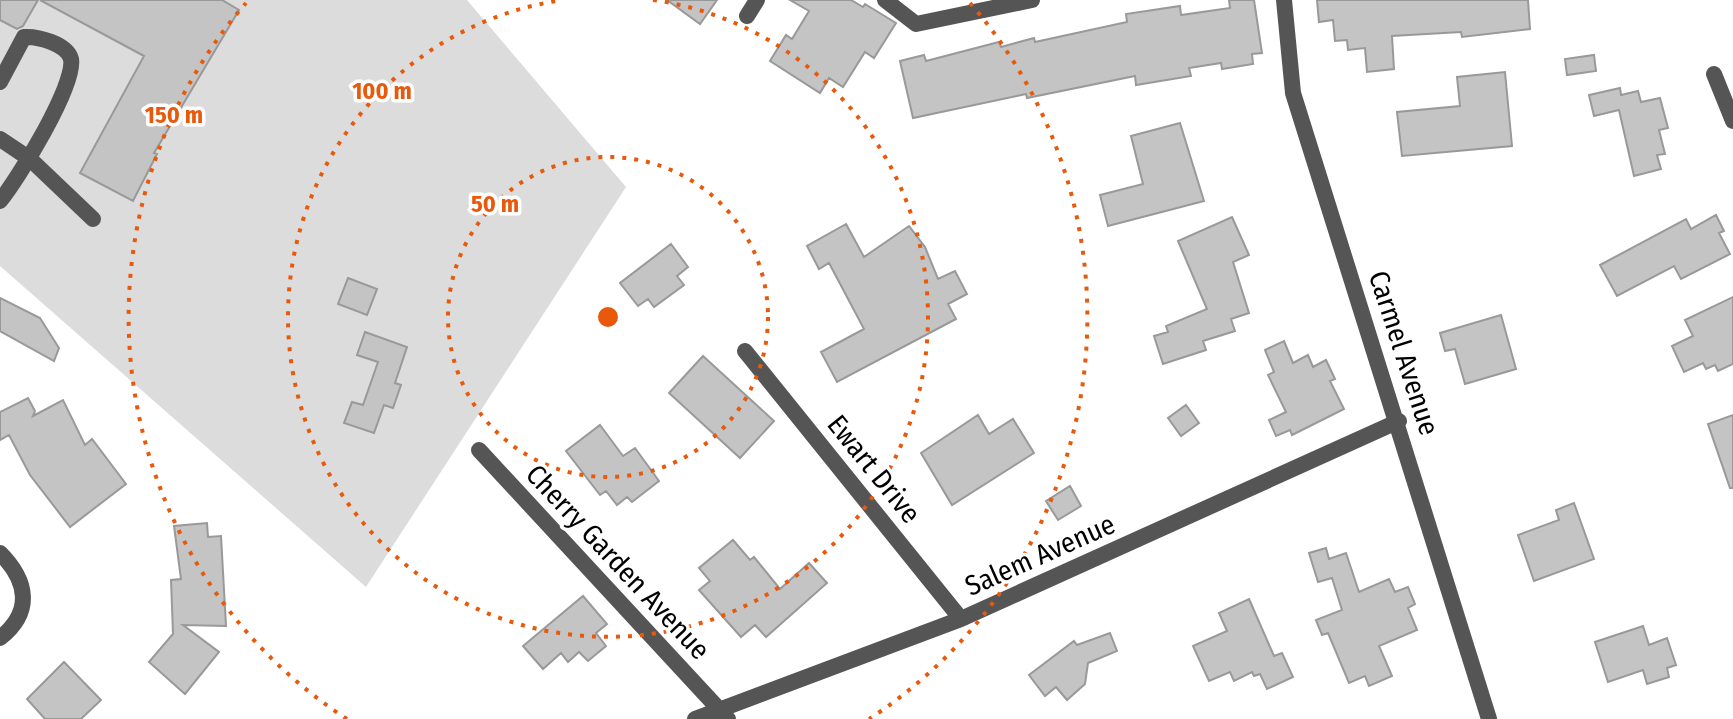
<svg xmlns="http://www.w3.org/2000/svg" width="1733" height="719" viewBox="0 0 1733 719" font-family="'Fira Sans Condensed',sans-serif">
<rect width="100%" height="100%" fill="#fff"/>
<path fill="#dcdcdc" d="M0,0H467L626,187L366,587L0,266Z"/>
<path fill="#c4c4c4" stroke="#999" stroke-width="2" d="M0,0H38L23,26L17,29L0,20Z
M40,0H222L239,10L154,153L157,154L133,201L80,173L144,56Z
M667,0H717L700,24Z
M790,0H851L863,7L865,4L896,23L874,58L865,52L843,87L829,78L820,93L770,61L786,35L792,39L809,11Z
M1229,0H1254L1262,53L1252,54L1253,64L1222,69L1221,63L1189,68L1191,76L1136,85L1135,76L1027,98L1026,94L913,118L900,61L924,55L926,61L999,42L1001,47L1034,38L1035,42L1127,22L1126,14L1180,6L1181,15L1230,8Z
M1317,0H1528L1530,29L1462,37L1461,32L1392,36L1394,69L1367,72L1365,48L1348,50L1347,40L1335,41L1333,20L1319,22Z
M1594,55L1596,71L1567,75L1565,59Z
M1505,72L1512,146L1402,156L1397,112L1460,106L1457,77Z
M1620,88L1621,95L1638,91L1641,102L1660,98L1668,128L1659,130L1665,154L1657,155L1661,169L1634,176L1619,110L1594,116L1589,95Z
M1180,123L1204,201L1108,226L1100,195L1143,184L1131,136Z
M1716,215L1724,231L1719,233L1730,254L1681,279L1674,266L1617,296L1600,265L1686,219L1691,229Z
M1232,217L1249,255L1233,262L1249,313L1231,319L1235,331L1203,341L1206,350L1163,364L1154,336L1168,332L1166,326L1207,309L1178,241Z
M846,224L864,257L909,226L925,247L938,279L955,271L967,294L948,304L956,319L837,382L821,352L864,329L829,263L819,269L807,246Z
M671,244L688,267L677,276L684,285L654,307L648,299L638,306L620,283Z
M348,278L377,289L367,315L338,304Z
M1733,297V364L1718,371L1715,365L1706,369L1703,363L1684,372L1672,346L1693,336L1685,320Z
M0,298L40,318L59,348L54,361L0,331Z
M1501,315L1516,369L1465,384L1455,349L1445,351L1440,333Z
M365,332L407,347L395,383L401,385L393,408L384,405L374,433L344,423L352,402L363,405L378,362L357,355Z
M1284,341L1293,363L1308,355L1313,367L1326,360L1335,379L1330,381L1344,409L1292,435L1290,430L1276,436L1269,420L1286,412L1268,375L1274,372L1265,350Z
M703,356L774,421L740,458L669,393Z
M28,398L35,411L33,416L63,400L85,445L92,439L126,484L70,527L30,475L9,435L0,440V412Z
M1186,405L1199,423L1181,436L1168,418Z
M978,415L989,434L1013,419L1034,453L952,505L921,453Z
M1733,415V488H1730L1708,424Z
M600,425L623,456L635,448L659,481L632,502L627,497L617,505L606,491L600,495L566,451Z
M1070,486L1081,506L1058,520L1046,501Z
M1574,503L1594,559L1534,581L1518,535L1559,520L1556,510Z
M207,523L208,537L221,536L226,626L183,625L219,652L185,694L149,662L173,634L171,580L181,579L174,526Z
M733,540L750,560L754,557L780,589L809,563L827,583L766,637L755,625L741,637L699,590L710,581L699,568Z
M1326,548L1329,559L1346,553L1359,592L1389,579L1395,592L1408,587L1415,604L1408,608L1417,630L1379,646L1392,676L1369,686L1365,676L1349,683L1328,633L1322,635L1316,620L1342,610L1332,578L1318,582L1309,553Z
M583,596L607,624L596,633L606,646L588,661L579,652L568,662L561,653L543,669L523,646Z
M1249,599L1274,656L1282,653L1293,677L1267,689L1260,674L1254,676L1252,672L1234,681L1230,672L1209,681L1193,646L1227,631L1219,613Z
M1643,626L1649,645L1667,638L1676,665L1667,668L1669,677L1647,684L1643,670L1608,682L1595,642Z
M1110,633L1117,651L1088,663L1085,684L1067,700L1056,687L1045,696L1029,675L1074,641L1077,645Z
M64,662L101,700L81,719H45L27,699Z"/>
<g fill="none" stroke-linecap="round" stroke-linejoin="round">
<path stroke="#555" stroke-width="16" d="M885,0L916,24L1032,0
M1284,0L1293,93L1489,719
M747,16L757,0
M1714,74L1733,121
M0,82L24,37C38,36 67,44 71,59C76,85 18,179 0,201
M0,139L30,159L93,219
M745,351L961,619
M479,450L728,719
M0,553C28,581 33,612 0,638
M695,719L961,619L1399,421"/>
</g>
<g fill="none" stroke="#e8590c" stroke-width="4" stroke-dasharray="4 8">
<circle cx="608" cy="317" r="160"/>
<path d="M653 0A320 320 0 1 1 563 0"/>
<path d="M347 719A479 479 0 0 1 246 3M970 3A479 479 0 0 1 869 719"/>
</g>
<g text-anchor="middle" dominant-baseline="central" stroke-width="7" stroke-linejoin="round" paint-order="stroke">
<g font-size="28" fill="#000" stroke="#fff">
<text transform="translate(1404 353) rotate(72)">Carmel Avenue</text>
<text transform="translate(874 469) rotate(51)">Ewart Drive</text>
<text transform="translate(1040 555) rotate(-24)">Salem Avenue</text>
<text transform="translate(618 562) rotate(47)">Cherry Garden Avenue</text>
</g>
</g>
<circle cx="608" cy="317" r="12" fill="#e8590c" stroke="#fff" stroke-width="4"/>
<g font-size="24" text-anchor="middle" font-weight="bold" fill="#e8590c" stroke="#fff" stroke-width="7" stroke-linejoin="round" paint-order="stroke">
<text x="382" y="99">100 m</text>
<text x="174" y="123">150 m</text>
<text x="495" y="212">50 m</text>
</g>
</svg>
